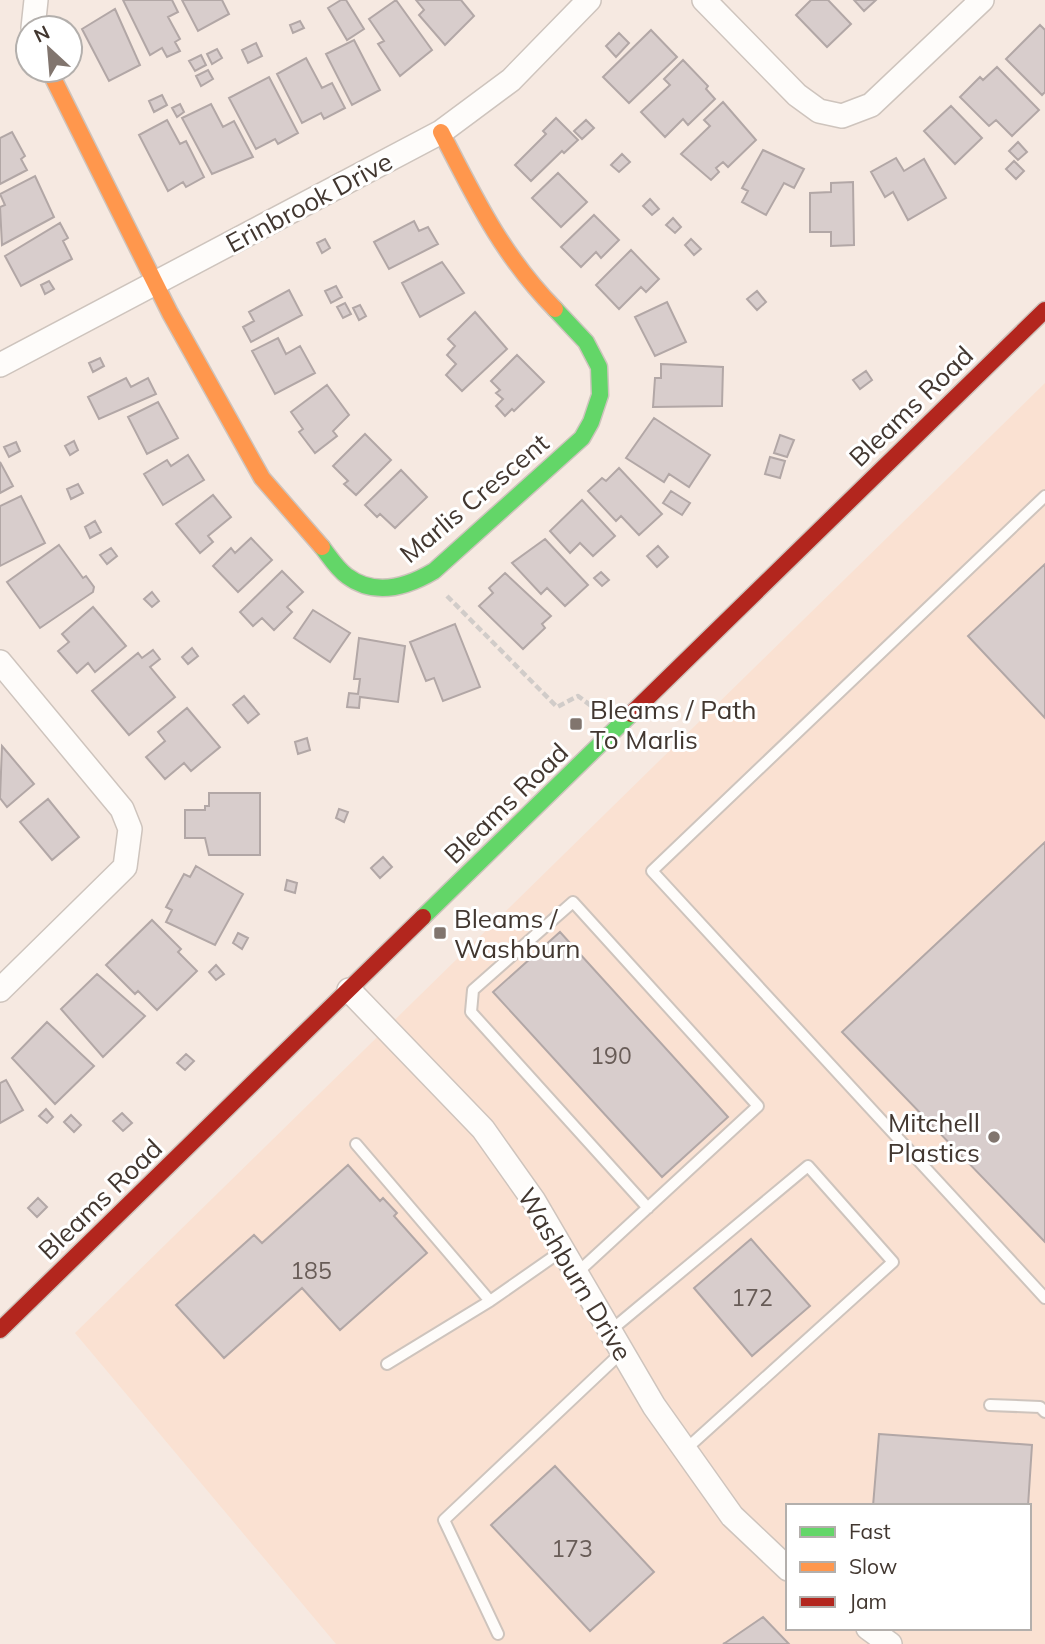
<svg xmlns="http://www.w3.org/2000/svg" width="1045" height="1644" viewBox="0 0 1045 1644" font-family="Mulish,sans-serif">
<rect width="100%" height="100%" fill="#f6e9e1"/>
<path fill="#fae1d2" fill-rule="evenodd" d="M1045,383V1644H336L75,1333ZM788,1506H1029V1628H788Z"/>
<path fill="#d8cdcc" stroke="#b2a7a6" stroke-width="2" d="M123,0H172L178,12L168,17L180,39L175,42L180,51L167,57L162,48L150,55Z
M182,0H222L229,14L198,31Z
M341,0H346L364,29L347,40L328,8Z
M396,0L432,50L400,76L378,44L384,41L369,19Z
M416,0H461L474,16L445,45L419,15L424,10Z
M811,0H828L851,24L827,47L796,15Z
M854,0H876L864,11Z
M115,9L140,65L109,81L82,29Z
M300,21L304,28L293,33L290,25Z
M1040,25L1045,30V92L1042,95L1006,59Z
M651,30L677,57L629,103L603,77Z
M619,33L629,43L616,57L606,46Z
M354,40L380,90L352,105L326,54Z
M256,43L262,56L248,63L242,50Z
M217,49L222,58L212,64L207,54Z
M201,55L206,65L195,71L189,61Z
M306,58L322,88L332,83L345,108L324,119L321,113L302,123L277,74Z
M683,60L708,86L706,89L715,99L688,125L683,119L665,137L641,112L670,85L664,79Z
M997,67L1039,110L1012,136L996,120L989,126L960,97L980,77L983,80Z
M208,70L213,79L201,86L196,76Z
M269,77L298,133L278,144L275,139L256,149L229,98Z
M162,95L167,105L154,112L149,101Z
M723,102L756,140L728,167L723,162L716,168L719,172L711,180L681,154L710,126L704,120Z
M180,104L184,112L177,117L172,108Z
M211,104L223,127L234,121L253,157L212,174L182,118Z
M951,106L982,138L955,164L924,131Z
M556,118L578,140L564,153L562,151L531,181L515,165L546,134L543,131Z
M167,120L180,144L186,141L204,177L186,187L183,182L168,191L139,135Z
M586,120L594,128L582,139L574,131Z
M12,132L25,156L21,159L27,170L0,184V138Z
M1018,142L1027,152L1018,160L1009,151Z
M763,150L804,169L794,188L784,183L766,215L742,202L748,191L742,188Z
M622,154L630,162L619,172L611,165Z
M896,158L904,171L924,159L946,198L908,220L893,192L885,197L871,172Z
M1014,161L1024,171L1016,179L1006,169Z
M558,173L587,202L561,227L532,198Z
M35,176L54,217L2,245L0,207L5,205L0,194Z
M853,182L854,245L831,246V232H810V193L831,192V183Z
M650,199L659,209L652,215L643,206Z
M594,215L619,240L601,258L596,252L581,267L561,247Z
M673,218L681,227L675,233L666,225Z
M414,221L419,231L428,227L438,244L389,269L374,242Z
M60,223L68,238L63,241L72,259L21,286L5,256Z
M325,239L330,248L322,253L317,243Z
M691,239L701,249L694,255L685,245Z
M631,250L659,279L646,292L641,287L619,309L596,285Z
M442,262L464,293L420,317L402,283Z
M49,281L54,289L45,294L41,285Z
M336,286L342,297L331,303L325,291Z
M289,290L302,315L251,342L243,327L254,321L249,312Z
M757,291L766,302L757,310L747,299Z
M667,302L686,342L655,356L635,317Z
M345,303L351,314L343,318L337,307Z
M360,305L366,316L359,320L353,308Z
M475,312L507,349L462,391L446,375L456,364L447,355L455,346L448,339Z
M278,338L286,354L300,346L315,373L275,394L252,351Z
M517,355L544,382L514,411L512,409L505,416L496,406L503,399L496,393L500,390L491,381Z
M100,358L104,366L93,372L89,363Z
M661,364L723,367L722,406L653,407L655,378H661Z
M866,371L872,380L860,389L853,380Z
M126,378L131,387L148,378L156,394L99,419L88,397Z
M327,385L349,415L333,431L337,436L315,453L299,432L303,429L291,412Z
M158,402L178,438L147,454L128,417Z
M654,418L710,455L689,487L669,474L664,482L626,458Z
M365,434L391,460L356,495L344,484L348,481L333,466Z
M780,435L794,440L787,457L774,453Z
M74,441L78,450L70,455L65,446Z
M16,442L20,451L9,457L4,447Z
M188,455L204,480L163,505L144,474L167,460L171,466Z
M770,457L785,461L780,478L765,474Z
M0,462L13,486L0,493Z
M619,468L662,514L639,535L621,516L616,521L588,491L602,478L606,481Z
M401,470L427,497L395,528L380,514L377,517L365,505Z
M78,484L83,493L71,499L67,489Z
M671,491L690,503L682,515L663,503Z
M213,495L231,517L208,536L213,542L200,553L176,524Z
M21,496L45,543L0,566V506Z
M582,500L615,536L593,556L580,543L570,553L550,531Z
M95,521L101,532L90,538L85,527Z
M251,538L272,560L238,592L213,566L231,548L235,553Z
M545,539L588,585L565,606L547,588L541,594L512,563Z
M59,545L83,578L86,576L94,587L93,592L40,628L7,582Z
M658,546L668,557L657,567L647,556Z
M111,548L117,556L107,564L100,555Z
M1045,564V718L968,636Z
M282,571L303,592L287,607L292,612L274,630L262,618L253,626L240,612Z
M601,572L609,580L602,586L594,578Z
M505,573L551,616L542,624L545,628L523,649L479,606L493,593L489,588Z
M152,592L159,601L152,607L144,599Z
M93,607L126,646L95,672L88,663L77,673L58,651L69,642L62,634Z
M313,610L350,633L330,662L294,638Z
M455,624L480,687L443,701L434,678L426,681L410,642Z
M359,638L405,646L398,702L360,697L359,708L347,707L349,693L358,694L360,679H354Z
M192,648L198,656L188,664L182,657Z
M153,650L160,659L150,667L175,697L129,735L92,691L138,653L142,658Z
M244,696L259,714L248,723L233,705Z
M187,708L220,747L191,771L184,763L165,779L146,757L165,741L158,732Z
M307,738L310,750L298,754L295,742Z
M2,746L34,784L7,807L0,798Z
M209,793H260V855H209L205,838H185V810H205V806H209Z
M48,799L79,837L52,860L20,822Z
M339,809L348,812L344,822L336,818Z
M1045,842V1242L842,1032Z
M383,857L392,867L380,878L371,868Z
M196,866L243,894L215,945L166,922L172,910L166,907L184,874L190,877Z
M287,880L297,883L295,893L285,890Z
M152,920L181,949L178,952L197,971L157,1010L138,991L135,994L106,965Z
M560,932L728,1117L662,1177L493,992Z
M238,933L248,938L242,949L233,943Z
M216,965L224,974L216,980L209,972Z
M97,974L145,1016L103,1057L61,1009Z
M47,1022L94,1066L55,1104L12,1058Z
M186,1054L194,1061L185,1070L177,1063Z
M6,1080L23,1110L0,1123V1083Z
M46,1109L53,1117L47,1123L39,1116Z
M122,1113L132,1123L123,1131L113,1121Z
M71,1115L81,1125L74,1132L64,1122Z
M348,1165L380,1201L383,1198L397,1213L394,1216L427,1253L340,1330L302,1288L224,1358L176,1305L254,1235L262,1243Z
M38,1198L47,1207L37,1217L28,1208Z
M751,1239L810,1306L752,1356L694,1288Z
M879,1434L1032,1445L1028,1506H873Z
M555,1466L654,1572L590,1631L491,1525Z
M763,1617L789,1644H723L725,1643Z"/>
<g fill="none" stroke-linecap="round" stroke-linejoin="round">
<defs>
<path id="lane" d="M1045,496L652,871L1045,1298
M356,1144L490,1301
M577,1273L758,1106L573,902L473,990L471,1012L648,1208
M610,1331L808,1166L893,1262L685,1450
M387,1364L490,1301L563,1250
M990,1405L1040,1407L1045,1412
M498,1634L444,1520L622,1352"/>
<path id="street" d="M704,0L797,95L819,111L842,116L871,105L982,0
M33,28L36,0
M0,365L441,132L511,80L589,0
M0,662L122,809L130,829L125,867L0,990
M349,990L483,1129L534,1201L654,1406L732,1516L788,1569
M868,1628L890,1644"/>
<path id="fast" d="M322,547C329,556 337,569 347,576C375,597 407,587 434,571L582,438L591,422L600,395L599,367L586,342L555,309
M423,917L631,714"/>
<path id="slow" d="M49,70L170,313L262,478L322,547
M441,132C475,198 502,255 555,309"/>
<path id="jam" d="M631,714L1045,310
M0,1330L423,917"/>
</defs>
<use href="#lane" stroke="#cec4bd" stroke-width="14"/>
<use href="#street" stroke="#cec4bd" stroke-width="26"/>
<use href="#fast" stroke="#cec4bd" stroke-width="19"/>
<use href="#slow" stroke="#cec4bd" stroke-width="19"/>
<use href="#jam" stroke="#cec4bd" stroke-width="19"/>
<path stroke="#d1ccc9" stroke-width="4.5" stroke-dasharray="7 3.5" stroke-linecap="butt" d="M447,596L557,707L578,696L598,711"/>
<use href="#lane" stroke="#fefcfa" stroke-width="10"/>
<use href="#street" stroke="#fefcfa" stroke-width="23"/>
<use href="#fast" stroke="#63d668" stroke-width="16"/>
<use href="#slow" stroke="#ff974d" stroke-width="16"/>
<use href="#jam" stroke="#b3261e" stroke-width="16"/>
</g>
<g fill="#81756e" stroke="#fff" stroke-width="2.5">
<rect x="569" y="717" width="14" height="14" rx="3.5"/>
<rect x="433" y="926" width="14" height="14" rx="3.5"/>
<circle cx="994" cy="1137" r="7"/>
</g>
<g text-anchor="middle" dominant-baseline="central" stroke-width="6" stroke-linejoin="round" paint-order="stroke">
<g font-size="23" fill="#685c57">
<text x="611" y="1055">190</text>
<text x="311" y="1270">185</text>
<text x="752" y="1297">172</text>
<text x="572" y="1548">173</text>
</g>
<g font-size="26" fill="#423730" stroke="#fff">
<text transform="translate(309 202) rotate(-28)">Erinbrook Drive</text>
<text transform="translate(911 406) rotate(-44)">Bleams Road</text>
<text transform="translate(474 498) rotate(-40)">Marlis Crescent</text>
<text transform="translate(506 803) rotate(-44)">Bleams Road</text>
<text transform="translate(100 1199) rotate(-44)">Bleams Road</text>
<text transform="translate(575 1274) rotate(59)">Washburn Drive</text>
</g>
<g font-size="26" fill="#423730" stroke="#fff" text-anchor="start">
<text x="590" y="709">Bleams / Path<tspan x="590" dy="30">To Marlis</tspan></text>
<text x="454" y="918">Bleams /<tspan x="454" dy="30">Washburn</tspan></text>
<text x="980" y="1122" text-anchor="end">Mitchell<tspan x="980" dy="30">Plastics</tspan></text>
</g>
</g>
<rect x="786" y="1504" width="245" height="126" fill="#ffffff" stroke="#b3afac" stroke-width="2"/>
<rect x="800" y="1527" width="35" height="10" fill="#63d668" stroke="#b3afac" stroke-width="2"/>
<text x="849" y="1539" font-size="21" fill="#423730">Fast</text>
<rect x="800" y="1562" width="35" height="10" fill="#ff974d" stroke="#b3afac" stroke-width="2"/>
<text x="849" y="1574" font-size="21" fill="#423730">Slow</text>
<rect x="800" y="1597" width="35" height="10" fill="#b3261e" stroke="#b3afac" stroke-width="2"/>
<text x="849" y="1609" font-size="21" fill="#423730">Jam</text>
<g transform="translate(49 49) rotate(334)"><circle r="33" fill="#ffffff" stroke="#b3afac" stroke-width="2"/>
<path d="M0-5L12 26L0 18L-12 26Z" fill="#81756e"/>
<text y="-10" font-size="19" font-weight="bold" text-anchor="middle" fill="#423730">N</text>
</g>
</svg>
